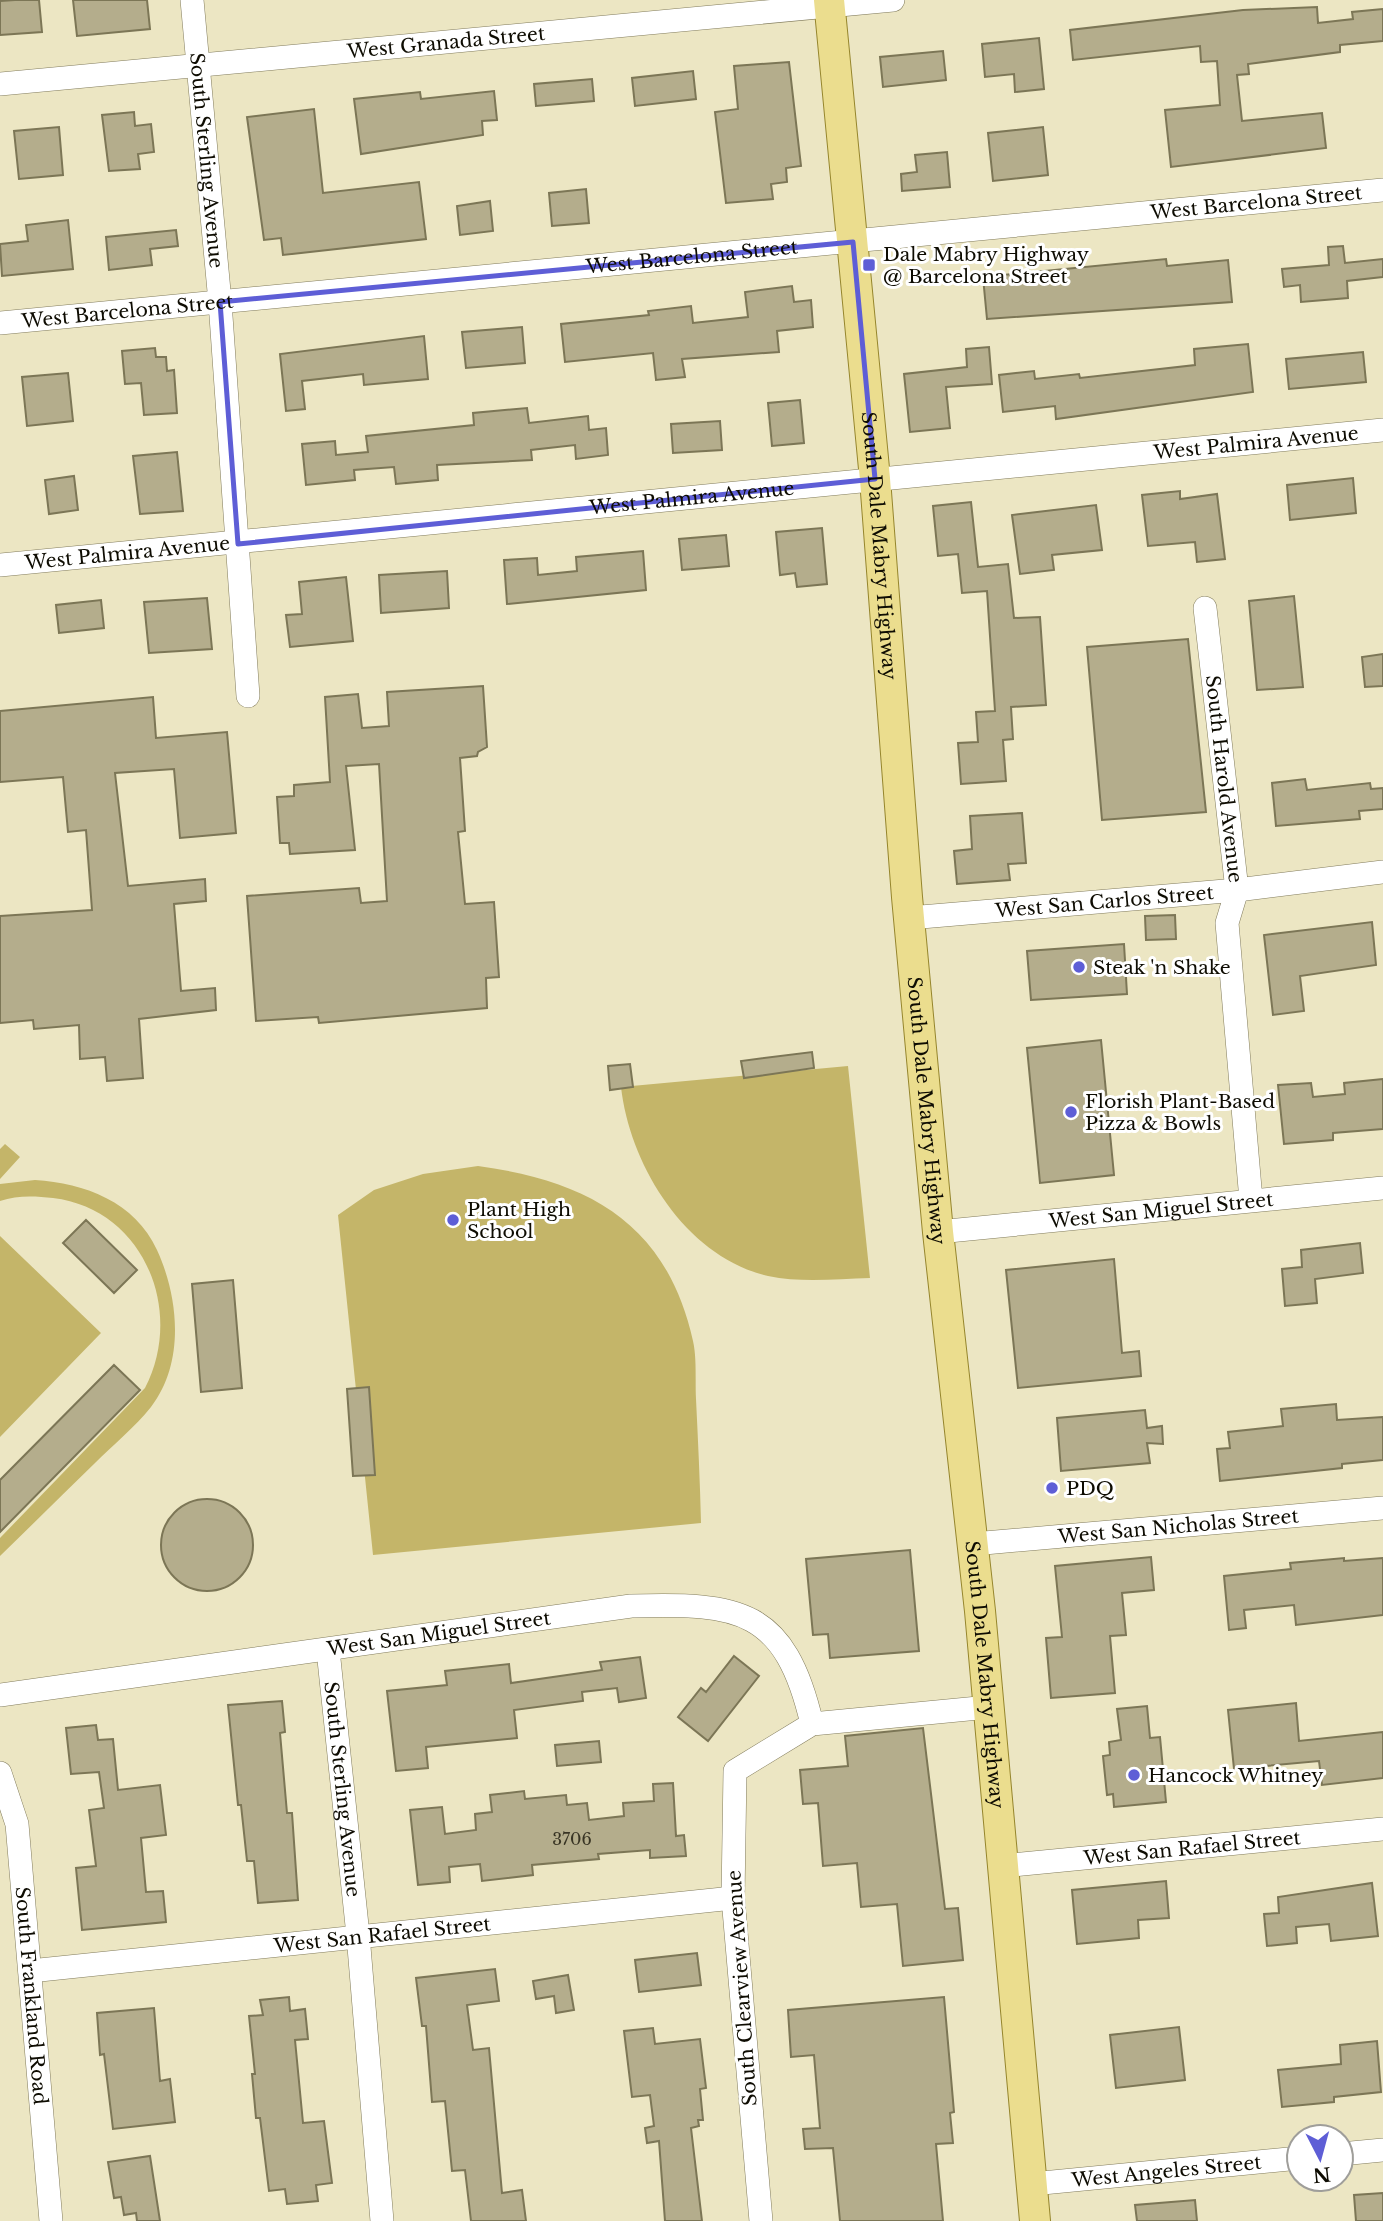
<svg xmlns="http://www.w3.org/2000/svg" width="1383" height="2221" viewBox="0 0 1383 2221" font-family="'Libre Baskerville',serif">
<rect width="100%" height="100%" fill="#ece6c3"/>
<path fill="#c4b569" d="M848,1066L870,1278C836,1279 801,1283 768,1276C686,1257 630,1166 621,1087Z
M5,1144L20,1157L0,1179V1149Z
M478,1166C590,1181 667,1224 693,1341C697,1359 695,1381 696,1399C698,1440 700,1482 701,1523L373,1555L338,1215L374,1190L423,1174Z
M35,1180C85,1183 135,1202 157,1250C179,1298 185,1363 151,1407C135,1427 113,1445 95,1463C63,1494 32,1525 0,1556V1538L145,1388C185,1311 144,1209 53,1198C35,1196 17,1195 0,1201V1184Z
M0,1236L101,1333L0,1437Z"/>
<path fill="#b4ad8c" stroke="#7c7656" stroke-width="2" d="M15,0H39L42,32L0,35V1Z
M73,0H147L150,29L77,36Z
M1317,7L1318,23L1353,19L1352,12L1383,9V41L1340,45V52L1248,64L1249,74L1237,75L1242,121L1322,113L1326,148L1171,167L1165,110L1220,105L1217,61L1201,62L1200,46L1073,60L1070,30L1243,10Z
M1039,38L1044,89L1015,92L1014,74L985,77L982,44Z
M943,51L946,80L883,87L880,57Z
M789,62L801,166L786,168L787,182L771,184L773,199L726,203L715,112L738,109L734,66Z
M693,71L696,99L635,106L632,78Z
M592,79L594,101L536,106L534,84Z
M494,91L497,120L482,121L483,135L361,154L354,99L420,92L421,99Z
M314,109L323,193L419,182L426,239L283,255L281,238L264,240L247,117Z
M134,112L135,126L151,124L154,152L138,154L140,169L109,171L102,115Z
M59,127L63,175L19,179L14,131Z
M1043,127L1048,175L993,181L988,133Z
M947,152L950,187L902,191L901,174L917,172L915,155Z
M586,189L589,223L552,226L549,193Z
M490,201L493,231L460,235L457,206Z
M68,220L73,269L2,276L0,244L28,241L26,225Z
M176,230L178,246L150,249L152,265L109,270L106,237Z
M1343,246L1345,263L1383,259V277L1347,281L1348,298L1301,302L1300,285L1284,287L1282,269L1329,265L1328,247Z
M1166,259L1167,266L1228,260L1232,302L987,319L983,277Z
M792,286L794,302L811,300L813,327L777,331L779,352L682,359L685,377L656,380L653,353L565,362L561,324L649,315L648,311L691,306L693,323L748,317L745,292Z
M522,327L525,363L466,368L462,332Z
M424,336L428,379L364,385L363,374L302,381L305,409L286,411L280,354Z
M1248,344L1253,392L1056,419L1055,406L1003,412L999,375L1034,371L1035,379L1079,374L1080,378L1195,365L1194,349Z
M989,347L992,384L946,387L950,428L910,432L904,374L967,367L966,349Z
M155,348L156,357H166L167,371L174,370L177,413L144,415L141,383L125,384L122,351Z
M1363,352L1366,382L1289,389L1286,359Z
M68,373L73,421L27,426L22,377Z
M800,400L804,443L772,446L768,403Z
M527,408L529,423L588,416L589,430L606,428L608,455L576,459L575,445L531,450L532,460L437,465L438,480L396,484L394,467L354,470L355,480L306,485L302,444L335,441L336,455L368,452L366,436L474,425L473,413Z
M720,421L722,450L673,453L671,424Z
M177,452L183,511L140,514L133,456Z
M74,476L78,510L49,514L45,480Z
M1353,478L1356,513L1290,520L1287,485Z
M1180,491V499L1217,494L1225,559L1197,562L1195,542L1148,546L1142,495Z
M971,502L978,567L1008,564L1014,618L1040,617L1046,705L1011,707L1013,739L1003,740L1006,781L961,784L958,743L978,742L976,712L995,711L987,591L962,593L958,554L938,556L933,506Z
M1096,505L1102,550L1052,555L1054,570L1020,574L1012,515Z
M822,528L827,584L797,587L795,573L780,575L776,532Z
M726,535L729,566L682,570L679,539Z
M643,551L646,590L507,604L504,560L537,558L538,575L577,571L576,557Z
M447,571L449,608L381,613L379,575Z
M346,577L353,641L290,647L286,615L302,614L299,582Z
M1294,596L1303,687L1257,690L1249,601Z
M207,598L212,649L149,653L144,602Z
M101,600L104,628L59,633L56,605Z
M1188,639L1206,812L1102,820L1087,647Z
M1383,654V686L1365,687L1362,657Z
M483,686L487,747L478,752L477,756L460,758L465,831L458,832L465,904L494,902L499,977L486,978L487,1008L319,1023L318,1017L256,1021L247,896L359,888L361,903L387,901L379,764L346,766L355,850L290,854L289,843H280L277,797L294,796V785L330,782L325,697L358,694L362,728L389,726L387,692Z
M153,697L156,738L227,732L236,833L180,838L174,769L115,773L128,886L205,879L206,901L174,904L181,991L215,988L216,1010L139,1019L143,1078L107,1081L105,1057L80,1059L79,1025L34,1029L33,1020L0,1023V916L92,910L86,830L68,832L63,777L0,782V711Z
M1305,779L1307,790L1370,783L1371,789L1383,788V809L1359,811L1360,819L1276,826L1272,783Z
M1022,813L1026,863L1008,864L1010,880L957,884L954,851L972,849L970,816Z
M1175,915L1176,939L1146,940L1145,916Z
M1372,922L1376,965L1300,976L1304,1011L1273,1015L1264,935Z
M1124,944L1127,994L1031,1000L1027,951Z
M1101,1040L1114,1175L1040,1183L1027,1048Z
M812,1052L814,1068L744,1078L741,1061Z
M630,1064L633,1087L610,1090L608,1066Z
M1383,1079V1129L1333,1133V1140L1284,1144L1278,1085L1311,1083L1313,1097L1345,1094L1344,1083Z
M86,1220L137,1270L114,1293L63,1243Z
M1360,1243L1363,1273L1315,1279L1317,1303L1285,1306L1282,1269L1302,1267L1301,1250Z
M1114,1259L1122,1353L1139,1351L1141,1376L1018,1388L1006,1270Z
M233,1280L242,1388L201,1392L192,1284Z
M114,1365L140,1390L0,1532V1480Z
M369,1387L375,1475L353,1476L347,1389Z
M1336,1404L1337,1420L1383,1417V1460L1342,1464V1468L1220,1481L1217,1449L1230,1448L1228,1432L1283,1426L1281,1409Z
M1145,1410L1147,1428L1162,1426L1163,1444L1147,1443L1150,1463L1061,1471L1057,1418Z
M161 1545a46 46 0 1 1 92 0a46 46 0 1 1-92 0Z
M910,1550L919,1651L830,1658L828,1634L813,1635L806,1559Z
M1151,1557L1154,1590L1122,1593L1126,1635L1110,1636L1115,1693L1051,1698L1046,1638L1062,1637L1055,1566Z
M1344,1558V1561L1383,1558V1615L1296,1625L1294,1605L1244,1610L1246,1628L1229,1630L1224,1576L1291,1569L1290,1563Z
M734,1656L759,1676L708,1741L678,1717L701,1688L706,1692Z
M640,1657L646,1698L619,1702L617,1688L582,1692L583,1701L514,1710L517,1738L426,1747L428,1768L396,1771L387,1691L447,1685L445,1671L509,1664L511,1683L602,1670L600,1662Z
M282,1701L285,1732L280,1733L287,1813H292L298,1900L258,1903L254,1861H247L241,1805H238L228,1705Z
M1296,1703L1299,1741L1383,1732V1778L1322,1785L1319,1761L1234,1769L1228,1710Z
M1147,1706L1150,1738L1160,1737L1166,1802L1114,1807L1113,1794L1107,1795L1103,1756L1110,1755L1109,1742L1121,1740L1117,1709Z
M96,1725L98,1740L113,1739L118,1790L160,1785L166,1835L141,1838L146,1892L163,1891L166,1922L82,1930L76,1868L96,1866L89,1810L104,1808L99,1772L71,1774L66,1728Z
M923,1728L945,1909L958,1908L963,1960L903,1966L897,1904L861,1907L857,1863L823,1866L818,1803L803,1804L800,1770L848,1766L845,1736Z
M599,1741L601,1762L557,1766L555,1745Z
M673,1783L676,1836L684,1835L686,1856L650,1858V1850L598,1854L599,1859L532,1865L533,1875L482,1881L480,1864L449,1867L450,1882L418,1885L410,1810L442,1807L445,1834L476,1830L475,1814L492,1812L490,1795L524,1791L525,1799L566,1795L567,1805L587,1803L589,1820L624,1816L623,1803L654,1801L653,1784Z
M1166,1881L1169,1918L1138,1920L1139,1938L1077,1944L1072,1890Z
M1372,1883L1378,1936L1331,1941L1329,1924L1296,1927L1297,1943L1267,1946L1264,1914L1279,1913L1278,1897Z
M697,1953L701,1985L639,1992L635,1960Z
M495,1969L499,2001L467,2005L473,2050L489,2048L502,2193L522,2190L526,2221H471L465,2170L452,2171L445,2101L432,2102L426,2026H422L416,1978Z
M568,1975L574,2010L556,2013L554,1996L536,1999L533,1981Z
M289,1997L290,2011L305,2009L308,2039L295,2040L303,2123L324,2121L332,2183L316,2185L318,2201L287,2204L285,2189L269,2191L260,2118H256L252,2074H255L249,2016L263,2015L260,2000Z
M944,1997L954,2112L950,2113L953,2143L936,2144L943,2221H840L833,2148L805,2149L803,2129L820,2128L814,2055L791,2057L788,2010Z
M154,2008L160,2081L170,2079L175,2122L113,2129L104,2054L100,2055L97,2013Z
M1179,2027L1185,2080L1116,2088L1110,2035Z
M653,2028L655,2044L700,2039L706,2088L700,2089L703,2120H698L699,2126L691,2128L702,2221H665L659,2141L647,2143L645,2128L654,2126L650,2095L632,2097L624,2031Z
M1377,2041L1381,2092L1334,2097V2102L1282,2107L1278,2070L1341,2064L1340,2045Z
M150,2156L160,2221H137L136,2213L124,2215L121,2197L114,2198L108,2162Z
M1383,2193V2221H1356L1354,2195Z
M1195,2200L1197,2221H1137L1135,2205Z"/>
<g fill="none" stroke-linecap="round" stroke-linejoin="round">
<defs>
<g id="minor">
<path id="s1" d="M192,0L220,302L248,696"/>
<path id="s2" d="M0,84L893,0"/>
<path id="s3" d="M0,323L1383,190"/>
<path id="s4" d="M0,565L1383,430"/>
<path id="s5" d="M1205,608L1237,890L1227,923L1251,1200"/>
<path id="s6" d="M909,918L1237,890L1383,872"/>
<path id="s7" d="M938,1232L1383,1188"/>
<path id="s8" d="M973,1544L1383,1508"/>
<path id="s9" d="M328,1650L358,1935L382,2221"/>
<path id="s10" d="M0,1695L631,1606C739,1603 785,1608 812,1724"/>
<path id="s11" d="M0,1773L17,1824L51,2221"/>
<path id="s12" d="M1002,1866L1383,1829"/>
<path id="s13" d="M30,1971L733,1898"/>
<path d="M1341,2154L1383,2150"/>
<path id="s14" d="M1032,2184L1299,2158"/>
<path d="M761,2221L733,1898L735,1771L812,1724L989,1707"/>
</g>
<g id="major">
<path id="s15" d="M829,0L875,479L907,897L938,1232L980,1611L1035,2221"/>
</g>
</defs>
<use href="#minor" stroke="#827c5c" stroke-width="24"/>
<use href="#major" stroke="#95852c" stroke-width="32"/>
<use href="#minor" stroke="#fff" stroke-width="23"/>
<use href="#major" stroke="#ebdd8e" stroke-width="30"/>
</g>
<path fill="none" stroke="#5e5ed6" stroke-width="5" stroke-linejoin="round" d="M853,242L875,479L238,544L220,302Z"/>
<g fill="#5e5ed6" stroke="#fff" stroke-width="2.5">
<rect x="862" y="258" width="14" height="14" rx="3.5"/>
<circle cx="1079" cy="967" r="7"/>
<circle cx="1071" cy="1112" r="7"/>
<circle cx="453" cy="1220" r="7"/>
<circle cx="1052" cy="1488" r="7"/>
<circle cx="1134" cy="1775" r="7"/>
</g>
<g text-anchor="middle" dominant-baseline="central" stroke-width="6" stroke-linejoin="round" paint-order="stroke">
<g font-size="16" fill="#383424">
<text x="572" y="1839">3706</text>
</g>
<g font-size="19" fill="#0e0c02" stroke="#fff">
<text stroke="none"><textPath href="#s2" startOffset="448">West Granada Street</textPath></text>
<text stroke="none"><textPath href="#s1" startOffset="161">South Sterling Avenue</textPath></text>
<text stroke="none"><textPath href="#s3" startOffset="1262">West Barcelona Street</textPath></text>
<text stroke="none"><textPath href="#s3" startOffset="695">West Barcelona Street</textPath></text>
<text stroke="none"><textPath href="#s3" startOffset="128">West Barcelona Street</textPath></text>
<text stroke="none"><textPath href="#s4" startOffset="1262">West Palmira Avenue</textPath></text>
<text stroke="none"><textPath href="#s4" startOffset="695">West Palmira Avenue</textPath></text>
<text stroke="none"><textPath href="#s15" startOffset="548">South Dale Mabry Highway</textPath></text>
<text stroke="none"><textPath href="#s4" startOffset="128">West Palmira Avenue</textPath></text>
<text stroke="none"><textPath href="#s5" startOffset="172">South Harold Avenue</textPath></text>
<text stroke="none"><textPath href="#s6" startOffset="196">West San Carlos Street</textPath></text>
<text stroke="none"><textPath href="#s15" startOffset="1115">South Dale Mabry Highway</textPath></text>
<text stroke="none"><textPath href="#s7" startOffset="224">West San Miguel Street</textPath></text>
<text stroke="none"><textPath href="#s8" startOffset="206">West San Nicholas Street</textPath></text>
<text stroke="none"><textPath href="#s10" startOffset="443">West San Miguel Street</textPath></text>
<text stroke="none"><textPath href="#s15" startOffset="1682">South Dale Mabry Highway</textPath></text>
<text stroke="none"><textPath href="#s9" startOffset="140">South Sterling Avenue</textPath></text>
<text stroke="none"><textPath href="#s12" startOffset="191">West San Rafael Street</textPath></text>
<text stroke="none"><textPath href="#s13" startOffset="354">West San Rafael Street</textPath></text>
<text transform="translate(742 1988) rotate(-94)">South Clearview Avenue</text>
<text stroke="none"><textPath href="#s11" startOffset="226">South Frankland Road</textPath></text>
<text stroke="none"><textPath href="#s14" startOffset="135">West Angeles Street</textPath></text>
</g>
<g font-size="19" fill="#0e0c02" stroke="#fff" text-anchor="start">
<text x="883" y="254">Dale Mabry Highway<tspan x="883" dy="22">@ Barcelona Street</tspan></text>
<text x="1093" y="967">Steak 'n Shake</text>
<text x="1085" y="1101">Florish Plant-Based<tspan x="1085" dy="22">Pizza &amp; Bowls</tspan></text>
<text x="467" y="1209">Plant High<tspan x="467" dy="22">School</tspan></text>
<text x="1066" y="1488">PDQ</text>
<text x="1148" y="1775">Hancock Whitney</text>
</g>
</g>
<g transform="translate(1320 2158) rotate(174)"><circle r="33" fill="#ffffff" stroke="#9f9e9a" stroke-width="2"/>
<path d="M0-5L12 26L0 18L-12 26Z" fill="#5e5ed6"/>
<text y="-10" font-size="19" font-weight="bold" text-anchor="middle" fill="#0e0c02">N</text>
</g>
</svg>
